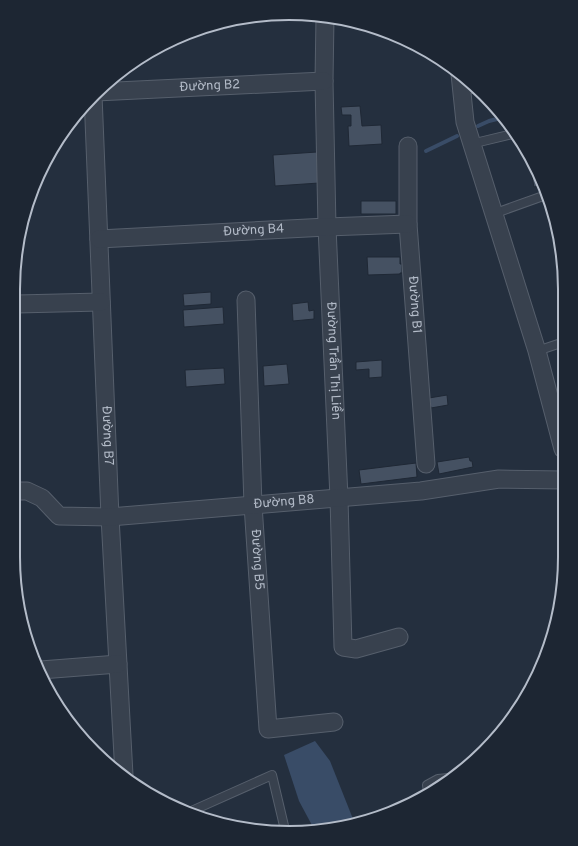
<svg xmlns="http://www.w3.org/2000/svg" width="578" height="846" viewBox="0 0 578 846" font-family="Overpass,sans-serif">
<rect width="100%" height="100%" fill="#242f3e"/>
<path fill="#394c67" d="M315,741L330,761L355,824L343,828L314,829L299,801L284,755Z"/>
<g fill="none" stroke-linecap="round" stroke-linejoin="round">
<path stroke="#394c67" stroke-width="4" d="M478,126L489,121L501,118
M426,151L457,136"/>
</g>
<path fill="#455162" stroke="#1f2835" d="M360,106L362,126L381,125L382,144L349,146L348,126H351V115H342L341,107Z
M317,152L319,183L275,186L273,155Z
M528,155L536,167L543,185L534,187Z
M361,201H396V214H361Z
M367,257H400V264H402V273H400V274L368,275Z
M211,292V304L184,306L183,294Z
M308,302L309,311L314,310V319L293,321L292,304Z
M223,307L224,324L184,327L183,310Z
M382,360V377L369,378V369L356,370V362Z
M287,364L289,384L264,386L263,366Z
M224,368L225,384L186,387L185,370Z
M447,395L448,405L431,408L429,398Z
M469,457L470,461H472L473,467L439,474L437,462Z
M416,463L417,477L361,484L359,470Z"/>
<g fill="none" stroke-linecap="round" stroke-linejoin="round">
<defs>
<path id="service" d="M462,90L477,88
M471,144L513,134
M493,214L546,195
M537,351L561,343
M428,793L427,785L438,779L448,778
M187,813L272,775L285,830"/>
<g id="minor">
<path id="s1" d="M325,17L324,81L327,227L339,498L343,647L356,649L399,637"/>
<path d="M460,74L465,122L537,351L563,449"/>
<path id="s2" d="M96,92L324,81"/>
<path id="s3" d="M93,95L110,517L124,775"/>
<path id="s4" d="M408,146V224L426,464"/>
<path id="s5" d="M99,239L327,227L408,224"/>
<path id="s6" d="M246,300L253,505L268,729L334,722"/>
<path d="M17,304L101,302"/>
<path id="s7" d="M14,491H27L42,498L59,516L110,517L421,491L499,479L564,480"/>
<path d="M41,670L118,664"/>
</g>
</defs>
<use href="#service" stroke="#565f6c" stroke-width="10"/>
<use href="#minor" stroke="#565f6c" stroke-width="19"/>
<use href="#service" stroke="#38414e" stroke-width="8"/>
<use href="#minor" stroke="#38414e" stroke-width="17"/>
</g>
<g text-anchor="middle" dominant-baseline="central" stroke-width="3.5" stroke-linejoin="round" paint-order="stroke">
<g font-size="13" fill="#b4bcc9" stroke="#1d2633">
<text stroke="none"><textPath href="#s2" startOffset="114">Đường B2</textPath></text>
<text stroke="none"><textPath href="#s5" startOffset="155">Đường B4</textPath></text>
<text stroke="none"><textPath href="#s4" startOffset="159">Đường B1</textPath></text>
<text stroke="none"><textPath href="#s1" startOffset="344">Đường Trần Thị Liền</textPath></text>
<text stroke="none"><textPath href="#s3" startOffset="341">Đường B7</textPath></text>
<text stroke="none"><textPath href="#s7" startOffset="280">Đường B8</textPath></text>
<text stroke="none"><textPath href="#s6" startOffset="260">Đường B5</textPath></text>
</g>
</g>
<path d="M0 0H578V846H0ZM289 20H289A269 269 0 0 1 558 289V557A269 269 0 0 1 289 826H289A269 269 0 0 1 20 557V289A269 269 0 0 1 289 20Z" fill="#1d2633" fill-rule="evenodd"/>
<path fill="none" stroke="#b4bcc9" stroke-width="2" d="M289 20H289A269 269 0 0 1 558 289V557A269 269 0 0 1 289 826H289A269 269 0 0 1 20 557V289A269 269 0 0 1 289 20Z"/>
</svg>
